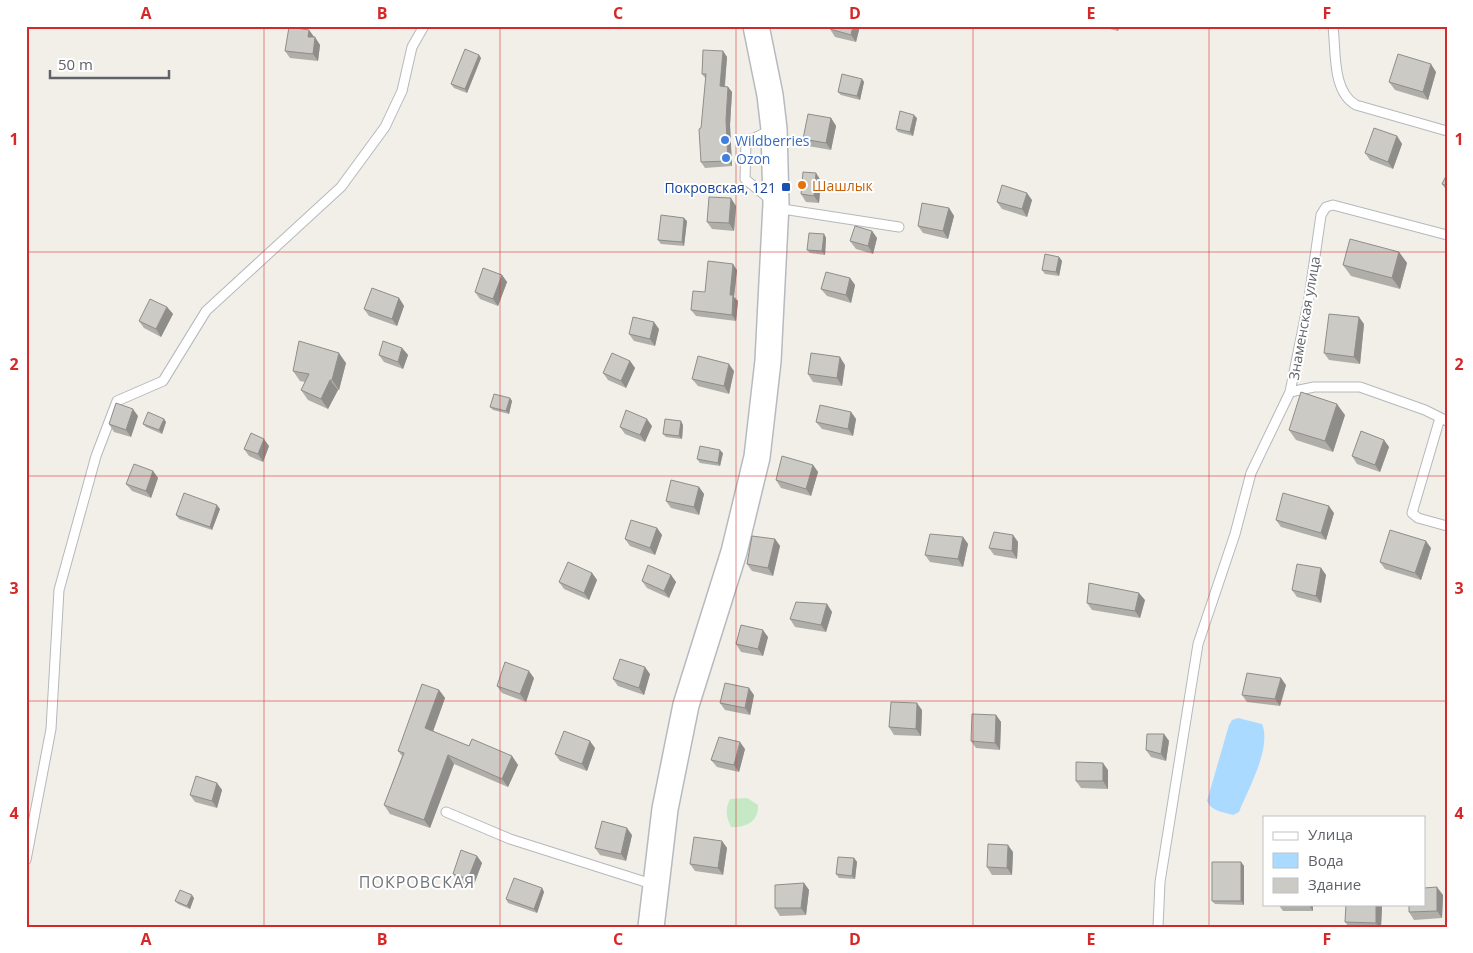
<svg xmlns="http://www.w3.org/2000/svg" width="1473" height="953" viewBox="0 0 1473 953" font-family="'Open Sans',sans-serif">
<rect width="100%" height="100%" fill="#f1efe8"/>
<path fill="#c5e8c5" d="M747,798L758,805C759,821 746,828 731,827C726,816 725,810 730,799Z"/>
<path fill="#aadaff" d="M1238,718L1262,724C1272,748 1248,789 1239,812L1233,815C1223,812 1211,811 1207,801L1229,725L1232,720Z"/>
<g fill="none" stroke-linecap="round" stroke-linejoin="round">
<defs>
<path id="service" d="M1333,26C1336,51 1332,92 1356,105L1447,131
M771,130L746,142L745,179L772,201
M776,208L899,227
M1447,235L1333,205L1326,207L1321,215L1309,298L1290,392L1314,387H1360L1425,410L1447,421
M1440,418L1412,513L1418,518L1447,526
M446,812L510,839L655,885
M26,860L51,729L59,590L96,456L117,401L163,381L206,311L341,187L385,127L402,91L412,47L424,26
M1158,927L1160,882L1198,644L1235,534L1251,473L1290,392"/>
<path id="secondary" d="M651,927L665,809L686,705L734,552L757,457L768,361L776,204L774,129L770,95L756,26"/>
</defs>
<use href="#service" stroke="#b5b8bc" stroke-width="11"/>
<use href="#secondary" stroke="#b6babf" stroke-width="28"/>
<use href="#service" stroke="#fff" stroke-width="9"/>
<use href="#secondary" stroke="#fff" stroke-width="25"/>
</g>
<path fill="#afaea9" d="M860,26L856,42L835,37L830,29Z
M1098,26H1120L1118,31Z
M309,30L320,45L318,61L290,58L285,51Z
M723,51L727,57L725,87H728L732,92L730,125L732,166L705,168L701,162L706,79L702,74Z
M479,55L481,58L467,93L454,88L451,84Z
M1436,72L1428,100L1395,90L1389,82Z
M862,79L864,82L860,100L841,95L838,92Z
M831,118L836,126L831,150L808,146L803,139Z
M917,118L913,136L898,132L896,129Z
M1397,136L1402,144L1393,169L1370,160L1365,153Z
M816,173L821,181L819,203L806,202L801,194Z
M1447,174V191L1442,184Z
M1032,200L1027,217L1002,209L997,202Z
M736,206L734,231L712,229L707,222Z
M949,208L954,216L948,239L923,233L918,226Z
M687,221L684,246L661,244L658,240Z
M872,231L877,238L873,254L856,249L850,241Z
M824,234L826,238L825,255L810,253L807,250Z
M1399,252L1407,263L1400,289L1351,276L1343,265Z
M1059,257L1062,261L1059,276L1045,274L1042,270Z
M737,270L734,297L738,301L736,321L696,316L691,310L705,292Z
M502,275L507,282L498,306L480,299L475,292Z
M850,278L855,285L851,303L827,296L821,289Z
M399,298L404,306L397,326L369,316L364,309Z
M167,307L173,314L161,337L144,328L139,321Z
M1364,324L1360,364L1329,360L1324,353Z
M659,329L655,346L634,341L629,334Z
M402,348L408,355L403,369L384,362L379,355Z
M630,361L635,368L626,388L608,380L603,373Z
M346,363L339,390H338L328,409L308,400L301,390L305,382L300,381L293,371Z
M845,365L842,386L813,382L808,374Z
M734,371L729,394L698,386L692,379Z
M510,398L512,401L509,414L493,410L490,407Z
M851,412L856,419L853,436L822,429L816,422Z
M1345,415L1333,452L1296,440L1289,430Z
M138,416L131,437L114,432L109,424Z
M164,419L166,422L162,434L146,427L143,424Z
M683,425L682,439L666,437L663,434Z
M652,426L645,442L625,434L620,427Z
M1384,440L1389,447L1380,472L1357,464L1352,456Z
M269,446L263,462L249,456L244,449Z
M723,453L720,466L700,463L697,459Z
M813,465L818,472L811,496L781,488L776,480Z
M153,471L158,478L151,498L132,491L126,484Z
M699,487L704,494L699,515L671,508L666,501Z
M220,509L212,530L179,519L176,515Z
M1334,513L1326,540L1281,527L1276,520Z
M657,528L662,535L655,555L630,546L625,539Z
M1013,535L1018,542L1017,559L994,555L989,548Z
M963,537L968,544L963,567L930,562L925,555Z
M775,539L780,546L773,576L752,571L747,564Z
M1431,548L1421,580L1385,569L1380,562Z
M1321,568L1326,575L1321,603L1297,597L1292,590Z
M592,573L597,580L589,600L564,589L559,582Z
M671,575L676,582L669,598L647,588L642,581Z
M1145,600L1140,618L1092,610L1087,603Z
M827,604L832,612L826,632L795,627L790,619Z
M768,637L763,656L741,652L736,644Z
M650,674L644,695L618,686L613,679Z
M534,678L526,702L502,693L497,686Z
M1286,685L1280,706L1247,702L1242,695Z
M439,690L445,698L433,731L469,746L512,756L518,765L508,787L454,764L430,828L390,814L384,805L402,756L398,751Z
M754,695L750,715L725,710L720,703Z
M922,710L921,736L894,735L889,727Z
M996,715L1001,722L1000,750L976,748L971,741Z
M1164,734L1169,741L1166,761L1151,757L1146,750Z
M595,748L587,771L560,761L555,754Z
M745,749L739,772L717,767L711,760Z
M1108,770V789L1081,788L1076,781Z
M217,783L222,790L217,808L195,802L190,795Z
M632,835L626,861L600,855L595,848Z
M722,841L727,848L723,875L695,871L690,864Z
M1013,852L1012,875H992L987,867Z
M477,856L482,863L473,887L458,882L453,874Z
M854,858L857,862L855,879L839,878L836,874Z
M1241,862L1244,866V905L1215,904L1212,901Z
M804,883L809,890L806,915L780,916L775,908Z
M542,888L544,892L537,913L508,903L506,899Z
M1443,895L1442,918L1414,920L1409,912Z
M194,898L190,909L178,904L175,901Z
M1278,904H1313V911H1283Z
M1346,904H1380L1382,907L1381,927H1349L1345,922Z"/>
<path fill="#8f8d8a" d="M853,26H860L856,42L851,35Z
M1115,26H1120L1118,31Z
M309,30L314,37L313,44L308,37Z
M315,37L320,45L318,61L313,54Z
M723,51L727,57L724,92L720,86Z
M479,55L481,58L467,93L465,89Z
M1431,64L1436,72L1428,100L1423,92Z
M862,79L864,82L860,100L857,96Z
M728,87L732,92L730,125L732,166L728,161L726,120Z
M914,115L917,118L913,136L910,132Z
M831,118L836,126L831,150L826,143Z
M1397,136L1402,144L1393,169L1388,162Z
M816,173L821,181L819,203L814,196Z
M1027,193L1032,200L1027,217L1022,209Z
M731,198L736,206L734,231L729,223Z
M949,208L954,216L948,239L943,231Z
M684,218L687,221L684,246L682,242Z
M872,231L877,238L873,254L868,246Z
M824,234L826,238L825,255L822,251Z
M1399,252L1407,263L1400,289L1392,278Z
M1059,257L1062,261L1059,276L1056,272Z
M733,264L737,270L734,297L738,301L736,321L732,315L730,295Z
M502,275L507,282L498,306L493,299Z
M850,278L855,285L851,303L846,295Z
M399,298L404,306L397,326L392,319Z
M167,307L173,314L161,337L156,329Z
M1359,317L1364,324L1360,364L1354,357Z
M654,322L659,329L655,346L650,339Z
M402,348L408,355L403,369L398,362Z
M339,353L346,363L339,390L332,380Z
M840,357L845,365L842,386L837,378Z
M630,361L635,368L626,388L621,381Z
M729,364L734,371L729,394L724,386Z
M330,380L338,390L328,409L321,399Z
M510,398L512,401L509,414L506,411Z
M1337,404L1345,415L1333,452L1325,441Z
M133,409L138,416L131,437L126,430Z
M851,412L856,419L853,436L848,429Z
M164,419L166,422L162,434L159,430Z
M647,419L652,426L645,442L640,435Z
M681,421L683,425L682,439L679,436Z
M264,439L269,446L263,462L258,454Z
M1384,440L1389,447L1380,472L1375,465Z
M720,450L723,453L720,466L718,463Z
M813,465L818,472L811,496L806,489Z
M153,471L158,478L151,498L146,491Z
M699,487L704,494L699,515L694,507Z
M217,505L220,509L212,530L210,527Z
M1329,506L1334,513L1326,540L1321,533Z
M657,528L662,535L655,555L650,548Z
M1013,535L1018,542L1017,559L1012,551Z
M963,537L968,544L963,567L958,559Z
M775,539L780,546L773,576L768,568Z
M1426,541L1431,548L1421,580L1415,573Z
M1321,568L1326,575L1321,603L1316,596Z
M592,573L597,580L589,600L584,593Z
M671,575L676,582L669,598L664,591Z
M1139,593L1145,600L1140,618L1135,611Z
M827,604L832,612L826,632L821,625Z
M763,630L768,637L763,656L758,649Z
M645,667L650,674L644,695L639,688Z
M529,671L534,678L526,702L520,694Z
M1281,678L1286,685L1280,706L1275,699Z
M749,688L754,695L750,715L745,708Z
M439,690L445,698L431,737L425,728Z
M917,703L922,710L921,736L916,729Z
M996,715L1001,722L1000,750L995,743Z
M1164,734L1169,741L1166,761L1161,754Z
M590,741L595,748L587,771L582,764Z
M740,742L745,749L739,772L734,765Z
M448,755L454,764L430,828L424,820Z
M512,756L518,765L508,787L502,779Z
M1103,763L1108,770V789L1103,781Z
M217,783L222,790L217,808L212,801Z
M627,828L632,835L626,861L621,854Z
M722,841L727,848L723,875L718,868Z
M1008,845L1013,852L1012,875L1007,868Z
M477,856L482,863L473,887L468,879Z
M854,858L857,862L855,879L852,876Z
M1241,862L1244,866V905L1241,901Z
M804,883L809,890L806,915L801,908Z
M1437,887L1443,895L1442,918L1437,911Z
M542,888L544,892L537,913L534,909Z
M192,895L194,898L190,909L187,906Z
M1308,904H1313V911Z
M1376,904H1380L1382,907L1381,927H1378L1376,923Z"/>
<path fill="#cccac5" stroke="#8f8d8a" d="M831,26H853L851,35L830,29Z
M289,27L309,30L308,37H315L313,54L285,51Z
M465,49L479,55L465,89L451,84Z
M703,50L723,51L720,86L728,87L726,120L728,161L701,162L699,129L701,128L706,74H702Z
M1398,54L1431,64L1423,92L1389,82Z
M842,74L862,79L857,96L838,92Z
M900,111L914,115L910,132L896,129Z
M808,114L831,118L826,143L803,139Z
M1374,128L1397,136L1388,162L1365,153Z
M803,172L816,173L814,196L801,194Z
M1447,174V186L1442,184Z
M1002,185L1027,193L1022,209L997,202Z
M709,197L731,198L729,223L707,222Z
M922,203L949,208L943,231L918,226Z
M661,215L684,218L682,242L658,240Z
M855,226L872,231L868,246L850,241Z
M809,233L824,234L822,251L807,250Z
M1350,239L1399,252L1392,278L1343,265Z
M1045,254L1059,257L1056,272L1042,270Z
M708,261L733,264L730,295H733L732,315L691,310L693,291L705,292Z
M483,268L502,275L493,299L475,292Z
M826,272L850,278L846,295L821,289Z
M372,288L399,298L392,319L364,309Z
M150,299L167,307L156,329L139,321Z
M1329,314L1359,317L1354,357L1324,353Z
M633,317L654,322L650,339L629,334Z
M299,341L339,353L332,380H330L321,399L301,390L309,374L293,371Z
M383,341L402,348L398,362L379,355Z
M612,353L630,361L621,381L603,373Z
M811,353L840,357L837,378L808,374Z
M698,356L729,364L724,386L692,379Z
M1301,392L1337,404L1325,441L1289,430Z
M494,394L510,398L506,411L490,407Z
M116,403L133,409L126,430L109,424Z
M820,405L851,412L848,429L816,422Z
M626,410L647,419L640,435L620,427Z
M148,412L164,419L159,430L143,424Z
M665,419L681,421L679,436L663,434Z
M1361,431L1384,440L1375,465L1352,456Z
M251,433L264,439L258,454L244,449Z
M700,446L720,450L718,463L697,459Z
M782,456L813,465L806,489L776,480Z
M134,464L153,471L146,491L126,484Z
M671,480L699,487L694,507L666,501Z
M184,493L217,505L210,527L176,515Z
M1283,493L1329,506L1321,533L1276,520Z
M631,520L657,528L650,548L625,539Z
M1390,530L1426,541L1415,573L1380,562Z
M994,532L1013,535L1012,551L989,548Z
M930,534L963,537L958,559L925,555Z
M752,536L775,539L768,568L747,564Z
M568,562L592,573L584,593L559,582Z
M1297,564L1321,568L1316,596L1292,590Z
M648,565L671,575L664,591L642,581Z
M1089,583L1139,593L1135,611L1087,603Z
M796,602L827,604L821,625L790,619Z
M741,625L763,630L758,649L736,644Z
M620,659L645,667L639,688L613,679Z
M505,662L529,671L520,694L497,686Z
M1247,673L1281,678L1275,699L1242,695Z
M725,683L749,688L745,708L720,703Z
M422,684L439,690L425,728L469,746L472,739L512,756L502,779L448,755L424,820L384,805L404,753L398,751Z
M891,702L917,703L916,729L889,727Z
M972,714L996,715L995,743L971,741Z
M564,731L590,741L582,764L555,754Z
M1147,734H1164L1161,754L1146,750Z
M719,737L740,742L734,765L711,760Z
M1076,762L1103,763V781H1076Z
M196,776L217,783L212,801L190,795Z
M602,821L627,828L621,854L595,848Z
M694,837L722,841L718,868L690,864Z
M988,844L1008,845L1007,868L987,867Z
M461,850L477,856L468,879L453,874Z
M838,857L854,858L852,876L836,874Z
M1212,862H1241V901H1212Z
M514,878L542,888L534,909L506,899Z
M804,883L801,908H775V885Z
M1437,887V911L1409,912V904H1424V888Z
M180,890L192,895L187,906L175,901Z
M1346,904H1376V923L1345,922Z"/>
<path fill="none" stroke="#d62828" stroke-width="1" stroke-opacity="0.55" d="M264,26V927M500,26V927M736,26V927M973,26V927M1209,26V927M26,252H1447M26,476H1447M26,701H1447"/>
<g fill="#3f7fe0" stroke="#fff" stroke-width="2">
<circle cx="725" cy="140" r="5"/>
<circle cx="726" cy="158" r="5"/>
</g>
<circle fill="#e8710a" stroke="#fff" stroke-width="2" cx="802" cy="185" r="5"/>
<rect fill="#1a4fb4" stroke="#fff" stroke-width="2" x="781" y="182" width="10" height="10" rx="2.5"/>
<g text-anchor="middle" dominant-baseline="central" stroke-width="4" stroke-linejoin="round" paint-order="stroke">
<g font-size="14" fill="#366cbe" stroke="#fff" text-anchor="start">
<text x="735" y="140">Wildberries</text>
<text x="736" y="158">Ozon</text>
</g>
<g font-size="14" fill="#c56008" stroke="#fff" text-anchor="start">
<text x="812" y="185">Шашлык</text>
</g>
<g font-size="14" fill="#164399" stroke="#fff" text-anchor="end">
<text x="776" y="187">Покровская, 121</text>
</g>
<g font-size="14" fill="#5f6368" stroke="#fff">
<text transform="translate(1304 318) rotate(-80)">Знаменская улица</text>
</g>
<g font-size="16" letter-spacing="1" fill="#70757a" stroke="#fff">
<text x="417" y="882">ПОКРОВСКАЯ</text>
</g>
</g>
<rect width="1473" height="953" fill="none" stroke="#ffffff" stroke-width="55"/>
<rect x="1263" y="816" width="162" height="90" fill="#ffffff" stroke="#bfc1c3"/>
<rect x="1273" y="832" width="25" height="8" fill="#ffffff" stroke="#bfc1c3"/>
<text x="1308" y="840" font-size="15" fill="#5f6368">Улица</text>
<rect x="1273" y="853" width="25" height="15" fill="#aadaff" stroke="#bfc1c3"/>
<text x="1308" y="866" font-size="15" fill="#5f6368">Вода</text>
<rect x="1273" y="878" width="25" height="15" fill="#cccac5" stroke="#bfc1c3"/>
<text x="1308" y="890" font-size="15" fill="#5f6368">Здание</text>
<path d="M50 70v8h119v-8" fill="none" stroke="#5f6368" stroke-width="2.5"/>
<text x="58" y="70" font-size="15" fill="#5f6368" stroke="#ffffff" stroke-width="4" paint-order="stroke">50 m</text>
<rect x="28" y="28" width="1418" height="898" fill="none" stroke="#d62828" stroke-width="2"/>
<g font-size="16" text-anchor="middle" font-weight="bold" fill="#d62828">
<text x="146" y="19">A</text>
<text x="382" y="19">B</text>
<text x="618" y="19">C</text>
<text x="855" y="19">D</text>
<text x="1091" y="19">E</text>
<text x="1327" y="19">F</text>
<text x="14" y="145">1</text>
<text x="1459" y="145">1</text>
<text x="14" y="370">2</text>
<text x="1459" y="370">2</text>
<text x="14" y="594">3</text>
<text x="1459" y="594">3</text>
<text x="14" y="819">4</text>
<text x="1459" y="819">4</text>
<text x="146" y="945">A</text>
<text x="382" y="945">B</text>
<text x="618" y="945">C</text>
<text x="855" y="945">D</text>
<text x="1091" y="945">E</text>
<text x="1327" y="945">F</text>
</g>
</svg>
